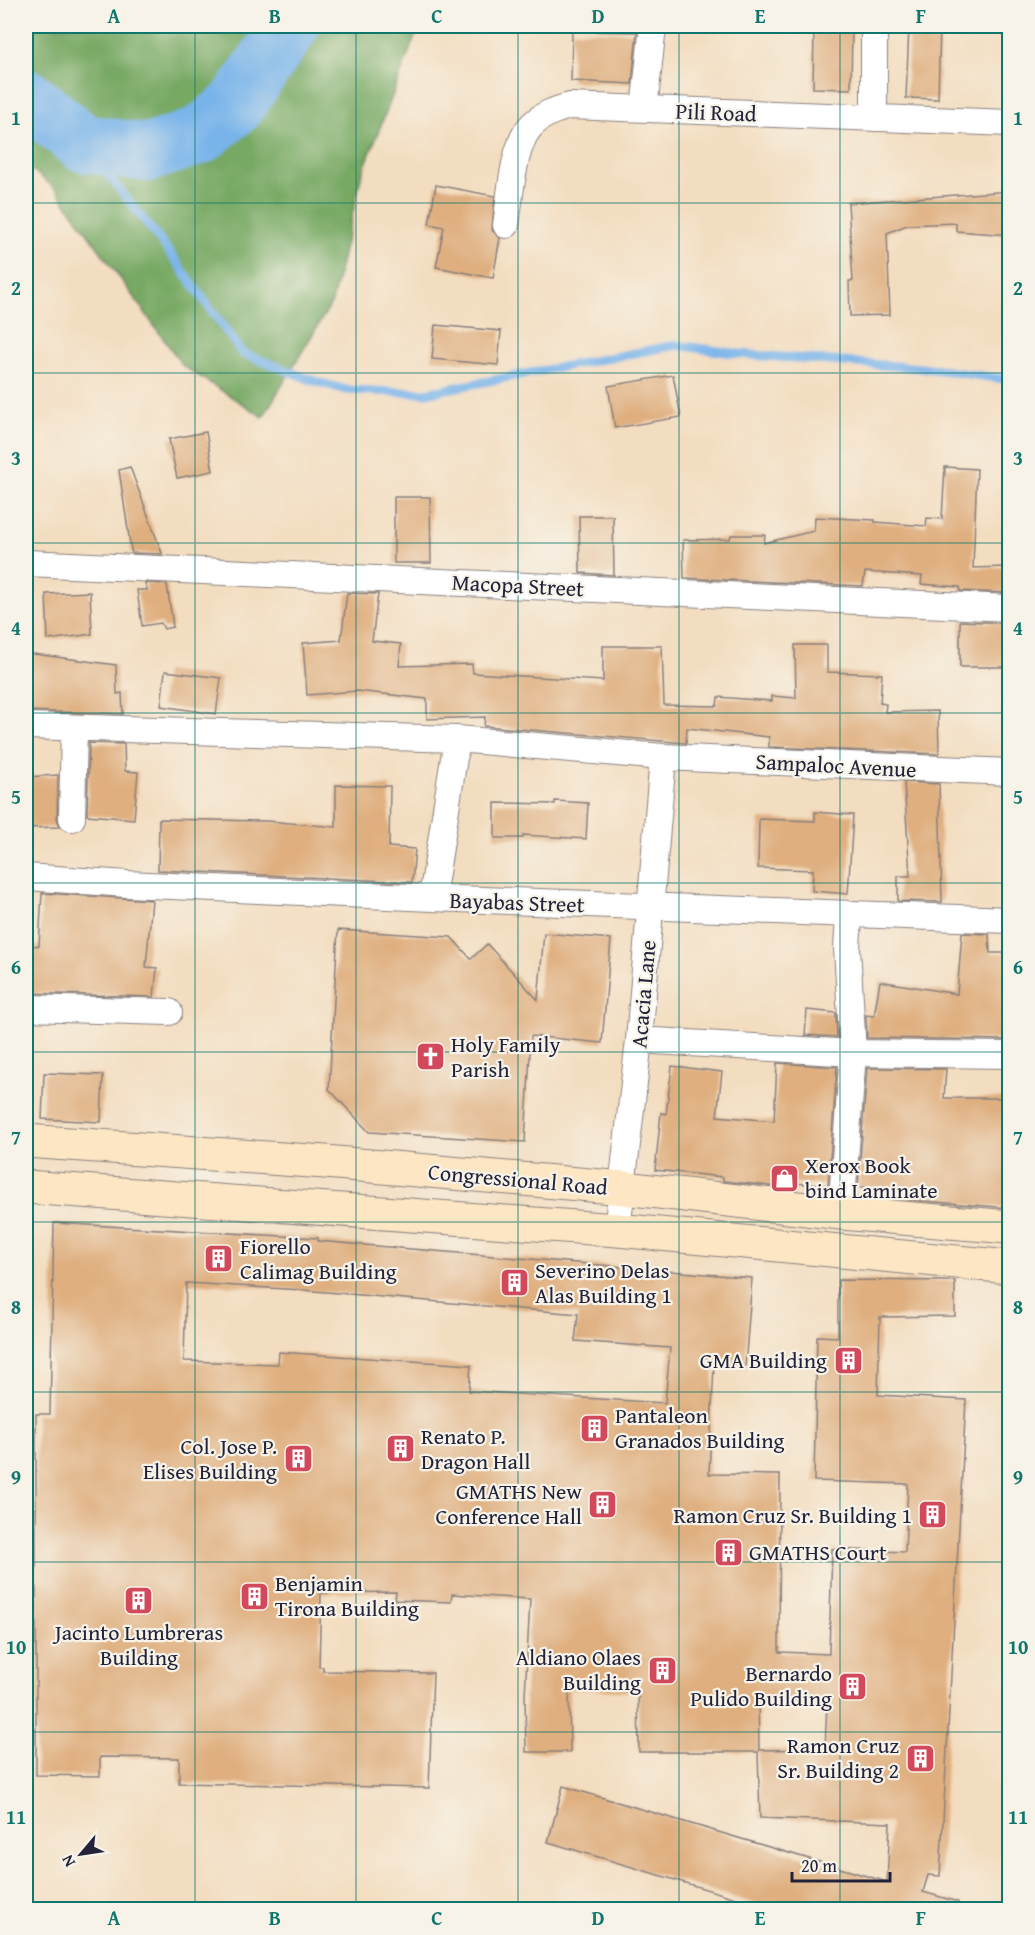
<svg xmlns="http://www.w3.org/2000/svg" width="1035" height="1935" viewBox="0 0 1035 1935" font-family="'Gentium Book Plus',serif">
<rect width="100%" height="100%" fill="#f7f3e8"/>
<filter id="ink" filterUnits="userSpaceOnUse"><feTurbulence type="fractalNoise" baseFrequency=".0167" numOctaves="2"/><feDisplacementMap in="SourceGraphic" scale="12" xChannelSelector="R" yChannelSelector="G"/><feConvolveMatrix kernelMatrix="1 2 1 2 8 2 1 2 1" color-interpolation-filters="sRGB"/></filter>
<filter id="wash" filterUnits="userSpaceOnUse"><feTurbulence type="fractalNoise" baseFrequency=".008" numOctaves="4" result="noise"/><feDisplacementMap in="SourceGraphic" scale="24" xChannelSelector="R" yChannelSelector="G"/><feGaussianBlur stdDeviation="1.35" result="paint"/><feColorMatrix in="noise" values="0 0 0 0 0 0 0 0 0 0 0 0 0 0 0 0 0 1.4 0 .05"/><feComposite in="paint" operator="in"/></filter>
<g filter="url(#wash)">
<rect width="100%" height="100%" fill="#f3ddc0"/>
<path fill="#77a964" stroke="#4c6650" stroke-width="1.5" d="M26,26H419L361,177L332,302L263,417L183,366L56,189L26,165Z"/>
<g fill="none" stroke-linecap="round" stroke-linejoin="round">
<path stroke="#78b4ea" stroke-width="9" d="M83,143L176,261L242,353L314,381L346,390L426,393L676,345L740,354L934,369L1010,380"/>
<path stroke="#78b4ea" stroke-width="58" d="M26,97L83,143L148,153L199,136L236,106L290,26"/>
</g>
<g id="blocks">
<path fill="#dfaf7f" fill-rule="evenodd" d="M814,26H852L851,89L813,88Z
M909,26H940L938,99L906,98Z
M572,31L637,32L632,84L571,81Z
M436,185L495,196L492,230L500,238L493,278L436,267L444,227L429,224Z
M1010,191V235L956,231V223L907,225L887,233L890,315L850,316L849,281H853L848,203Z
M435,325L501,331L498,365L432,359Z
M673,375L681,417L615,428L608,386Z
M206,432L213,471L177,478L169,439Z
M130,467L162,553V554L132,553L131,550L119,470Z
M945,467L977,469L973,568L1004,567L1005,593L960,591V587L921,584L922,576L865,572L863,586L684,578L683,540L730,539L731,535H765L764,543L814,531L815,517L875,520V522L926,526L927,518L942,519Z
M394,497H430L431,563H394Z
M579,516H613L614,575L580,573Z
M145,583L167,584L173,627L164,629L161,623L142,626L137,590H147Z
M90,592L92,634L48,640L46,594Z
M347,593L378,594L372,641L401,644L399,666L472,664L473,673L603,681V646H662L664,705L717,706L718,697L772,701V696L796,698L795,645H827V672L882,674L880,703L886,704L885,712L938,711L939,754L769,747V737L687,728L686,743L484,726L485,717L427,719V699L357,691L307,695L303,643L341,640Z
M960,621L1006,623L1009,667H960Z
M26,653L116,665L117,694L122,693L123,714L26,711Z
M165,671L221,678L216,714L161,706Z
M89,743L124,744L125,771L138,772L134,819L87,815Z
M58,775L57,818L60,827L26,828V777Z
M904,782L939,784L942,902L898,901V876H910Z
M336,785L390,786L389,847L415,849L412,882L158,870L159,819L267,821L336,827Z
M555,801L588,803L586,839L523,835V838H495V803L555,804Z
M815,812L853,815L848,894L812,891L813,870L758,868L759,819L815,821Z
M42,893L152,900L146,967L157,968L154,997L26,993V945L39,946Z
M338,930L451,937L471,959L487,944L538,1000L544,933L611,939L602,1043L531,1036L525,1142L369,1132L329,1089Z
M962,933L989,934L990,953H1010V1040L867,1038L866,1015L874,1016L880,981L957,994Z
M807,1010L836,1013L837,1037L805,1035Z
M777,1063L837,1067L828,1185L790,1183L789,1188L723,1181V1177L655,1170L661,1113L666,1114L672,1066L722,1072L717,1116L774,1121Z
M867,1068L946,1069L944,1098H1010V1208L874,1197L875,1188L858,1187Z
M44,1073L103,1075L101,1122L42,1119Z
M54,1223L318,1238V1241L752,1278L745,1368L714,1365L709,1474L780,1475L779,1652L829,1654L832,1549L905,1552L908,1484L814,1481L817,1336L838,1337V1280L955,1281V1316L880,1317L878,1395L966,1400L940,1876L928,1875L923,1892L958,1902L957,1910H776L548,1842L563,1786L887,1882L890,1823L760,1818L758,1752H639L638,1692L569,1689L570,1752H526L525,1696L530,1599L452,1594L451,1602L395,1600L396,1592L321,1593L319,1667H323V1671L433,1673L429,1788L179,1783V1758L100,1757V1776L36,1775V1414H50ZM186,1283L303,1290L578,1314L575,1341L670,1348L665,1403L469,1391L471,1365L279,1352L278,1364L184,1361ZM758,1698L827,1702L825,1749L759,1750Z"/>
</g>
</g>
<g filter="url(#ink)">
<use href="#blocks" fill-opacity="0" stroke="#8a807e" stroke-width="1.5"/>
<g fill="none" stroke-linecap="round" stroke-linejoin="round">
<defs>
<path id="street" d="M874,26V118
M644,109L653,26
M506,225C510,199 513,143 532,125C543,114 555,110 570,106L1010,123
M26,563L1010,608
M26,726L457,739L663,757L1010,772
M72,818L74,729
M26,877L127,884L432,898L1010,920
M432,898L457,739
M26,1008L169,1012
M639,1040L853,1053L1010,1055
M841,1213L853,1053L847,948L849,916
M617,1230L639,1040L663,757"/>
<path id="secondary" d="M26,1141L325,1162L624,1188L841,1213L1010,1227
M26,1187L617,1230L1010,1267"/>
</defs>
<use href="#street" stroke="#8a807e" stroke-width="28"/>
<use href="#secondary" stroke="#8a807e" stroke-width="35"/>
<use href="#street" stroke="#fff" stroke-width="26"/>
<use href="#secondary" stroke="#fce6c4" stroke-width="33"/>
</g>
</g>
<path fill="none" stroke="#0f766e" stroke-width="1.5" stroke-opacity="0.55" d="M195,26V1910M356,26V1910M518,26V1910M679,26V1910M840,26V1910M26,203H1010M26,373H1010M26,543H1010M26,713H1010M26,883H1010M26,1052H1010M26,1222H1010M26,1392H1010M26,1562H1010M26,1732H1010"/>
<defs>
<symbol id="church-square" viewBox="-11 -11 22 22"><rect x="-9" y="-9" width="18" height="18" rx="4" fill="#d1495b" stroke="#f7f3e8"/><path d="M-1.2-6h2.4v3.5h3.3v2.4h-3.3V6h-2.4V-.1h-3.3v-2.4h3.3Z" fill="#fff"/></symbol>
<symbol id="shop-square" viewBox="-11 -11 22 22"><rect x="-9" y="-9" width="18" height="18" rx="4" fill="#d1495b" stroke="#f7f3e8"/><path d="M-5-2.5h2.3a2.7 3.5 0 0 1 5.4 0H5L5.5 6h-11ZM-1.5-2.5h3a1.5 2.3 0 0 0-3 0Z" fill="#fff"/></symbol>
<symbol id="building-square" viewBox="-11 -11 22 22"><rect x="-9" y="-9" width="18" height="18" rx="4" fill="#d1495b" stroke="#f7f3e8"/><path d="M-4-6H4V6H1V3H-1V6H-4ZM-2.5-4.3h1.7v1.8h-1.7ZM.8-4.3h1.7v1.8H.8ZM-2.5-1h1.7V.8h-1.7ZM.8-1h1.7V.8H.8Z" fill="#fff"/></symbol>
</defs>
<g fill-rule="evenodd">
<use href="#church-square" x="414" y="1040" width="33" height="33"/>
<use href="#shop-square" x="768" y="1162" width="33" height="33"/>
<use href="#building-square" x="202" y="1242" width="33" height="33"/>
<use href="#building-square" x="498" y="1266" width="33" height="33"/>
<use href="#building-square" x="832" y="1344" width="33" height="33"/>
<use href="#building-square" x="578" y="1412" width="33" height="33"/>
<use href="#building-square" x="384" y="1432" width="33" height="33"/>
<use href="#building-square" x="282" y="1442" width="33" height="33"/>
<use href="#building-square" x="586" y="1488" width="33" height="33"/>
<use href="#building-square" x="916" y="1498" width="33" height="33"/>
<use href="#building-square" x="712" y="1536" width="33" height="33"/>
<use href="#building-square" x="238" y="1580" width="33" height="33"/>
<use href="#building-square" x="122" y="1584" width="33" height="33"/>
<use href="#building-square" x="646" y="1654" width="33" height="33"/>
<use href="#building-square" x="836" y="1670" width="33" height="33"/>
<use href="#building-square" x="904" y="1742" width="33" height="33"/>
</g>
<g text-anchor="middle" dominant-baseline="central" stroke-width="4.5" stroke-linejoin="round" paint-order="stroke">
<g font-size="22" fill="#22223b" stroke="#f7f3e8">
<text transform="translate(716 112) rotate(2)">Pili Road</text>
<text transform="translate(518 585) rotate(3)">Macopa Street</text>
<text transform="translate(836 765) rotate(3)">Sampaloc Avenue</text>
<text transform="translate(517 902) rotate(2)">Bayabas Street</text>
<text transform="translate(643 994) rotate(-85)">Acacia Lane</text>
<text transform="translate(518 1179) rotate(5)">Congressional Road</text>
</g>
<g font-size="22" fill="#22223b" stroke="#f7f3e8" text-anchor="start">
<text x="451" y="1044">Holy Family<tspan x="451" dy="25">Parish</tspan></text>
<text x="805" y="1165">Xerox Book<tspan x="805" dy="25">bind Laminate</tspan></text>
<text x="240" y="1246">Fiorello<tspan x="240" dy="25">Calimag Building</tspan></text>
<text x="535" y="1270">Severino Delas<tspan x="535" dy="25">Alas Building 1</tspan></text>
<text x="827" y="1360" text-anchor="end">GMA Building</text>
<text x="615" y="1415">Pantaleon<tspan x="615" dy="25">Granados Building</tspan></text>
<text x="421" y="1436">Renato P.<tspan x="421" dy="25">Dragon Hall</tspan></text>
<text x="277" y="1446" text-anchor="end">Col. Jose P.<tspan x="277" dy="25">Elises Building</tspan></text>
<text x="582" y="1491" text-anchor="end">GMATHS New<tspan x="582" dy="25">Conference Hall</tspan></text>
<text x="912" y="1515" text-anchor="end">Ramon Cruz Sr. Building 1</text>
<text x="749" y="1552">GMATHS Court</text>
<text x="275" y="1583">Benjamin<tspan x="275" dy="25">Tirona Building</tspan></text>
<text x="139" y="1632" text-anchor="middle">Jacinto Lumbreras<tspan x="139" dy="25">Building</tspan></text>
<text x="641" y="1657" text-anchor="end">Aldiano Olaes<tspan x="641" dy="25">Building</tspan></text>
<text x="832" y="1673" text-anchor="end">Bernardo<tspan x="832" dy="25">Pulido Building</tspan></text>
<text x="899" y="1745" text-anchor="end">Ramon Cruz<tspan x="899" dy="25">Sr. Building 2</tspan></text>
</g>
</g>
<rect width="1035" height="1935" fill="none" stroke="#f7f3e8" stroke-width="66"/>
<g transform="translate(81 1854) rotate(241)" stroke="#f7f3e8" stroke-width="4.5" paint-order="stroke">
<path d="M0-4.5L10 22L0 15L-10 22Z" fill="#22223b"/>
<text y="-9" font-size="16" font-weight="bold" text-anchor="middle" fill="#22223b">N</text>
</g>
<path d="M792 1872v9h98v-9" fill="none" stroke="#22223b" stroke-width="3"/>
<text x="801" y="1872" font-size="18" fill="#22223b" stroke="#f7f3e8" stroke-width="4.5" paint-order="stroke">20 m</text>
<rect x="33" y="33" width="969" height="1869" fill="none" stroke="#0f766e" stroke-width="2"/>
<g font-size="20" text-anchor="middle" font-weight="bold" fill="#0f766e">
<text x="114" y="23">A</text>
<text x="275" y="23">B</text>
<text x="437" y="23">C</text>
<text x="598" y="23">D</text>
<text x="760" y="23">E</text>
<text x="921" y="23">F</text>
<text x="16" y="125">1</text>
<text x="1018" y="125">1</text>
<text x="16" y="295">2</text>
<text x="1018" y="295">2</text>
<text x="16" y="465">3</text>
<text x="1018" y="465">3</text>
<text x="16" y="635">4</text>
<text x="1018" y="635">4</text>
<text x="16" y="804">5</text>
<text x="1018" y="804">5</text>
<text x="16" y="974">6</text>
<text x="1018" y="974">6</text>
<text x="16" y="1144">7</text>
<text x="1018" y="1144">7</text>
<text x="16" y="1314">8</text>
<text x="1018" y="1314">8</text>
<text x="16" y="1484">9</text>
<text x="1018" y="1484">9</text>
<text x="16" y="1654">10</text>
<text x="1018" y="1654">10</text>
<text x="16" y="1824">11</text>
<text x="1018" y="1824">11</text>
<text x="114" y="1925">A</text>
<text x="275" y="1925">B</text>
<text x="437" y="1925">C</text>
<text x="598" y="1925">D</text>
<text x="760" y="1925">E</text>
<text x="921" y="1925">F</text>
</g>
</svg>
